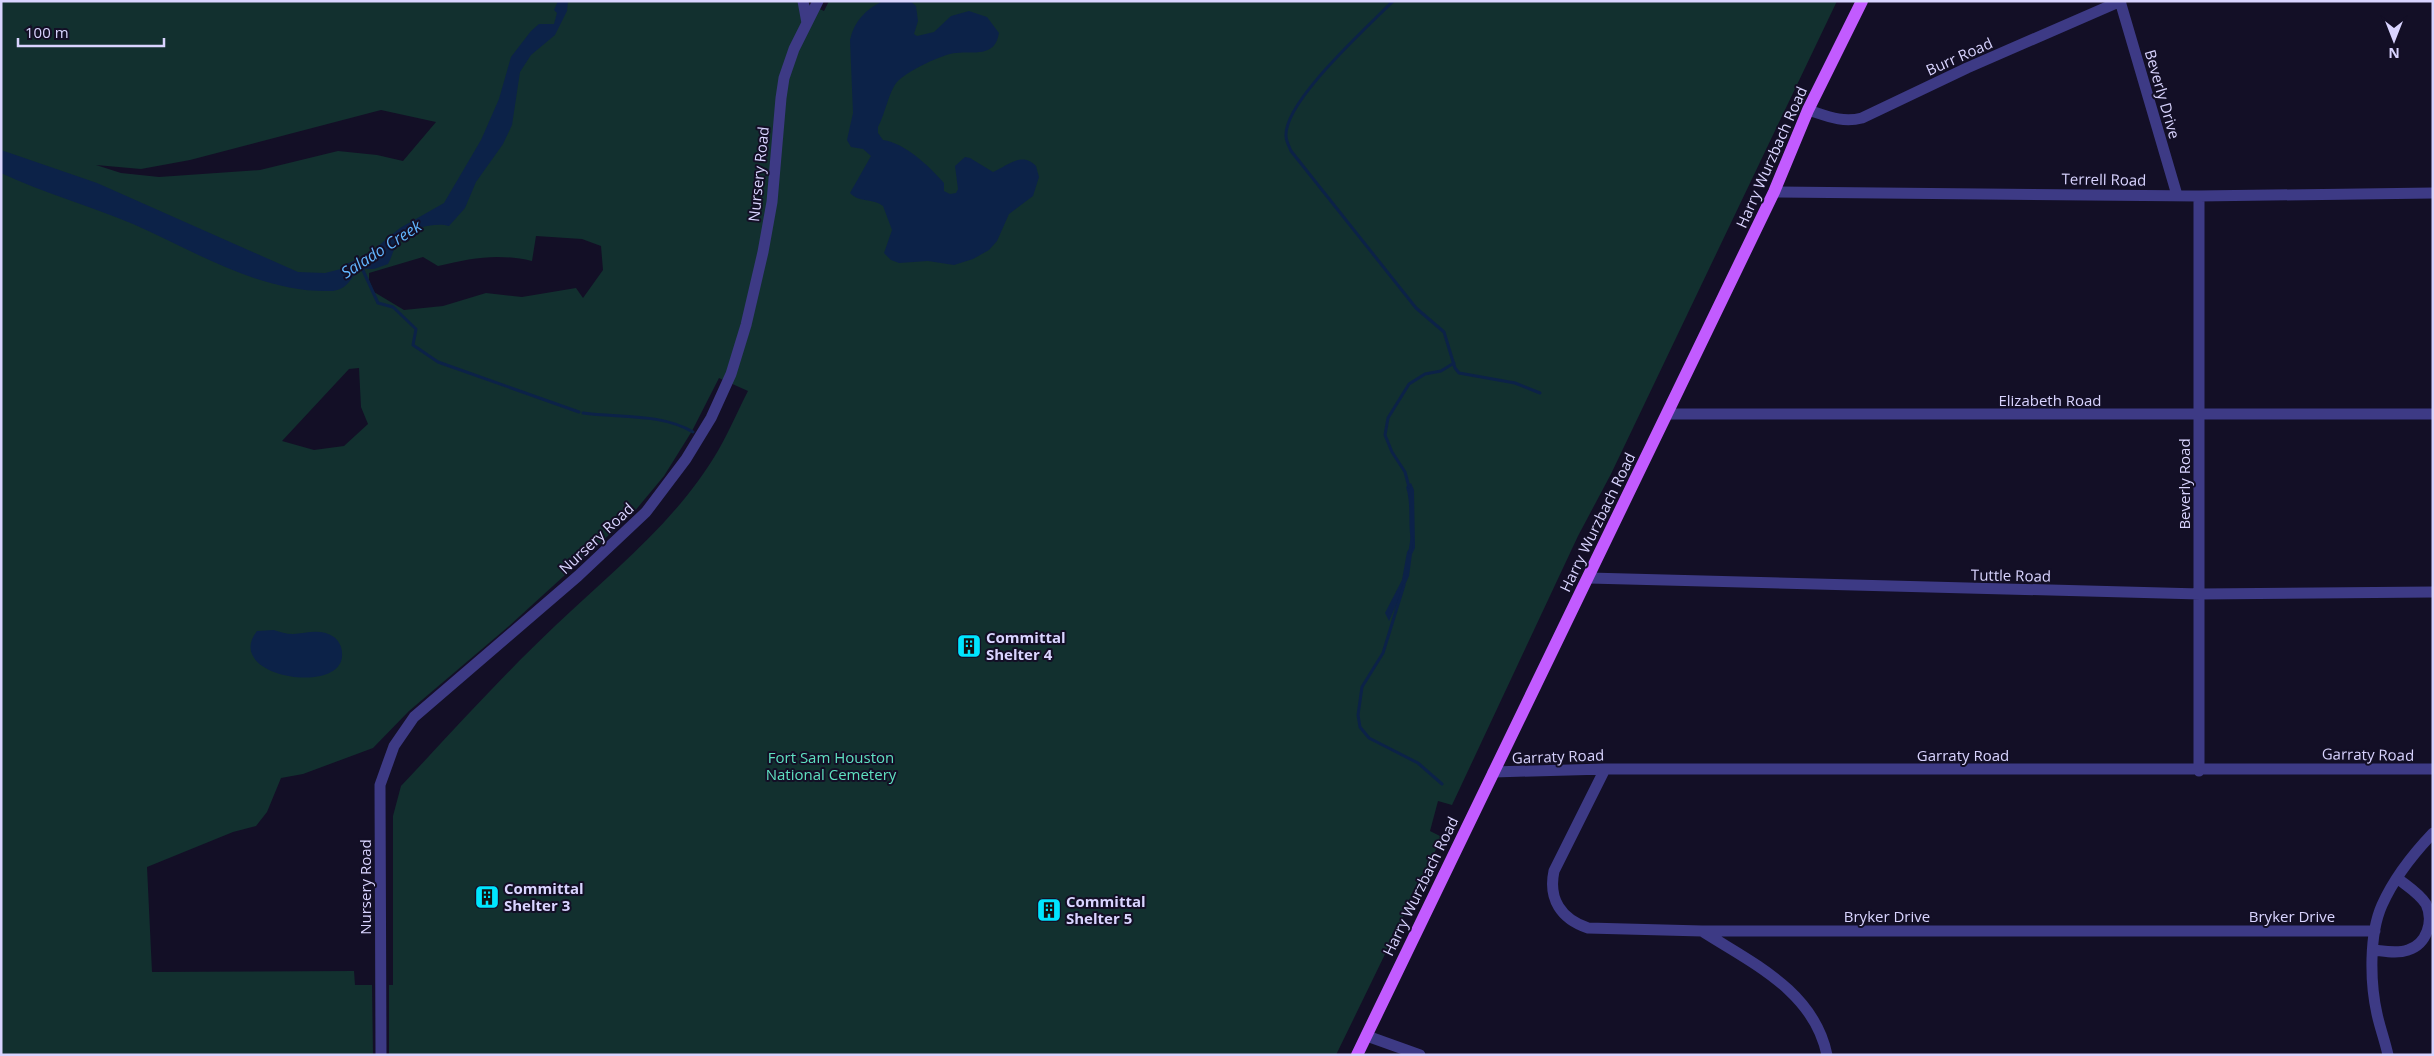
<svg xmlns="http://www.w3.org/2000/svg" width="2434" height="1056" viewBox="0 0 2434 1056" font-family="'Open Sans',sans-serif">
<rect width="100%" height="100%" fill="#130f26"/>
<path fill="#12302f" fill-rule="evenodd" d="M1,1H802L824,11L829,1H1837L1611,474L1578,536L1452,805L1438,801L1430,831L1442,837L1336,1055H389V985H393V816L401,786C452,732 502,676 556,625C614,570 678,520 719,449C730,430 738,410 748,391L719,378L692,431L664,476L634,512L598,545L509,626L409,711L373,748L303,774L281,778L267,812L256,826L233,832L147,867L152,972L354,971L355,985H372L373,1055H1ZM381,110L436,122L403,161L377,155L338,151L260,170L159,177L121,173L96,165L141,169L190,160ZM536,236L582,239L601,246L603,270L583,298L576,288L522,297L486,293L443,306L404,310L374,292L369,280V273L423,257L438,266C472,258 497,253 532,261ZM359,368L361,407L368,424L344,446L314,450L282,441L349,369Z"/>
<path fill="#0c2248" d="M558,1H568L567,11L555,35L531,55L520,72L512,125L503,144L476,182L465,208L449,226C436,222 411,228 400,238C395,244 392,257 388,264L374,269H358C350,281 345,291 330,291C261,293 194,251 133,224C90,206 44,193 1,173V150L97,183L298,272L325,273L341,269L346,264L366,256L400,228L444,203L481,140L499,99L511,57L531,31L539,24H554L557,13L554,10Z
M883,1H910L916,6L918,21L914,34L917,36L934,32L951,16L969,11L987,17L999,33C995,58 974,51 956,53C942,54 908,71 898,81C889,90 885,115 878,127V133L883,140C905,143 929,166 944,183V191L950,194L956,193L958,189L955,166L965,157L970,158L993,172C1008,166 1021,151 1036,166L1039,177L1033,196L1009,214L997,241L989,250L973,259L954,265L928,261L899,263L891,260L884,253L892,230L883,206C873,198 859,203 850,193L871,156L863,149L851,147L847,140L853,113L850,40C854,21 866,9 883,1Z
M1411,483L1414,490L1415,548L1412,554L1409,576L1389,621L1385,613L1402,580L1407,552L1412,545C1407,526 1412,505 1406,487Z
M274,630C280,632 286,634 293,634C307,633 321,628 334,637C339,641 342,647 342,653C346,697 221,677 257,631Z"/>
<g fill="none" stroke-linecap="round" stroke-linejoin="round">
<path stroke="#0c2248" stroke-width="3" d="M1393,1C1368,27 1284,101 1286,136C1286,141 1289,146 1291,151L1416,308L1444,332L1455,368L1459,373L1515,383L1540,393
M361,266L378,303L393,307L416,329L413,345L438,362L579,412
M583,413C620,418 661,413 693,432
M1409,487L1405,472L1392,452L1385,435L1388,418L1409,384L1425,374L1441,371L1454,363
M1410,552L1412,538
M1404,585L1383,653L1362,687L1358,715L1360,727L1369,738L1418,763L1442,784"/>
<path stroke="#3d3a85" stroke-width="11" d="M803,1L807,23
M2120,1L2177,195
M1808,110C1827,116 1842,123 1862,118L1967,68L2121,1
M1774,192L2199,196L2433,193
M2199,196V771
M1667,414H2433
M1589,578L2200,594L2433,592
M1605,769L1554,871C1548,899 1561,919 1588,928L1702,931H2375
M1493,772L1605,769H2433
M1702,931C1752,963 1814,991 1827,1055
M2373,950C2384,951 2397,954 2408,950C2427,944 2434,921 2426,904C2419,893 2407,886 2397,878
M1367,1036L1420,1055
M381,1055L380,785L394,746L414,717L578,576L646,512L686,459L711,418L731,374L746,325L763,252L772,202L781,98L784,78L794,49L818,1
M2388,1055C2385,1041 2380,1028 2377,1014C2370,983 2369,934 2382,905C2394,878 2413,854 2433,833"/>
<path stroke="#c25bff" stroke-width="12" d="M1357,1055L1774,192L1808,110L1862,1"/>
</g>
<defs>
<symbol id="building-square" viewBox="-11 -11 22 22"><rect x="-9" y="-9" width="18" height="18" rx="4" fill="#00e5ff" stroke="#130f26"/><path d="M-4-6H4V6H1V3H-1V6H-4ZM-2.5-4.3h1.7v1.8h-1.7ZM.8-4.3h1.7v1.8H.8ZM-2.5-1h1.7V.8h-1.7ZM.8-1h1.7V.8H.8Z" fill="#111"/></symbol>
</defs>
<g fill-rule="evenodd">
<use href="#building-square" x="955" y="632" width="28" height="28"/>
<use href="#building-square" x="473" y="883" width="28" height="28"/>
<use href="#building-square" x="1035" y="896" width="28" height="28"/>
</g>
<g text-anchor="middle" dominant-baseline="central" stroke-width="4" stroke-linejoin="round" paint-order="stroke">
<g font-size="15" fill="#d9d4ff" stroke="#130f26">
<text transform="translate(1959 56) rotate(-24)">Burr Road</text>
<text transform="translate(2163 94) rotate(74)">Beverly Drive</text>
<text transform="translate(1771 157) rotate(-66)">Harry Wurzbach Road</text>
<text transform="translate(758 174) rotate(-84)">Nursery Road</text>
<text transform="translate(2104 179) rotate(1)">Terrell Road</text>
<text x="2050" y="400">Elizabeth Road</text>
<text transform="translate(2184 484) rotate(-90)">Beverly Road</text>
<text transform="translate(1597 522) rotate(-64)">Harry Wurzbach Road</text>
<text transform="translate(596 538) rotate(-43)">Nursery Road</text>
<text transform="translate(2011 575) rotate(1)">Tuttle Road</text>
<text transform="translate(2368 754) rotate(1)">Garraty Road</text>
<text x="1963" y="755">Garraty Road</text>
<text transform="translate(1558 756) rotate(-2)">Garraty Road</text>
<text transform="translate(1420 886) rotate(-64)">Harry Wurzbach Road</text>
<text transform="translate(365 887) rotate(-90)">Nursery Road</text>
<text x="1887" y="916">Bryker Drive</text>
<text x="2292" y="916">Bryker Drive</text>
</g>
<g font-size="15" font-weight="bold" fill="#d9d4ff" stroke="#130f26" text-anchor="start">
<text x="986" y="637">Committal<tspan x="986" dy="17">Shelter 4</tspan></text>
<text x="504" y="888">Committal<tspan x="504" dy="17">Shelter 3</tspan></text>
<text x="1066" y="901">Committal<tspan x="1066" dy="17">Shelter 5</tspan></text>
</g>
<g font-size="15" fill="#5fe0c0" stroke="#130f26">
<text x="831" y="757">Fort Sam Houston<tspan x="831" dy="17">National Cemetery</tspan></text>
</g>
<g font-size="16" font-style="italic" fill="#62b6ff" stroke="#130f26">
<text transform="translate(381 249) rotate(-33)">Salado Creek</text>
</g>
</g>
<rect width="2434" height="1056" fill="none" stroke="#d9d4ff" stroke-width="5"/>
<g transform="translate(2394 40) rotate(180)" stroke="#130f26" stroke-width="4" paint-order="stroke">
<path d="M0-4L9 19L0 12L-9 19Z" fill="#d9d4ff"/>
<text y="-8" font-size="14" font-weight="bold" text-anchor="middle" fill="#d9d4ff">N</text>
</g>
<path d="M18 38v8h146v-8" fill="none" stroke="#d9d4ff" stroke-width="2.5"/>
<text x="25" y="38" font-size="15" fill="#d9d4ff" stroke="#130f26" stroke-width="4" paint-order="stroke">100 m</text>
</svg>
